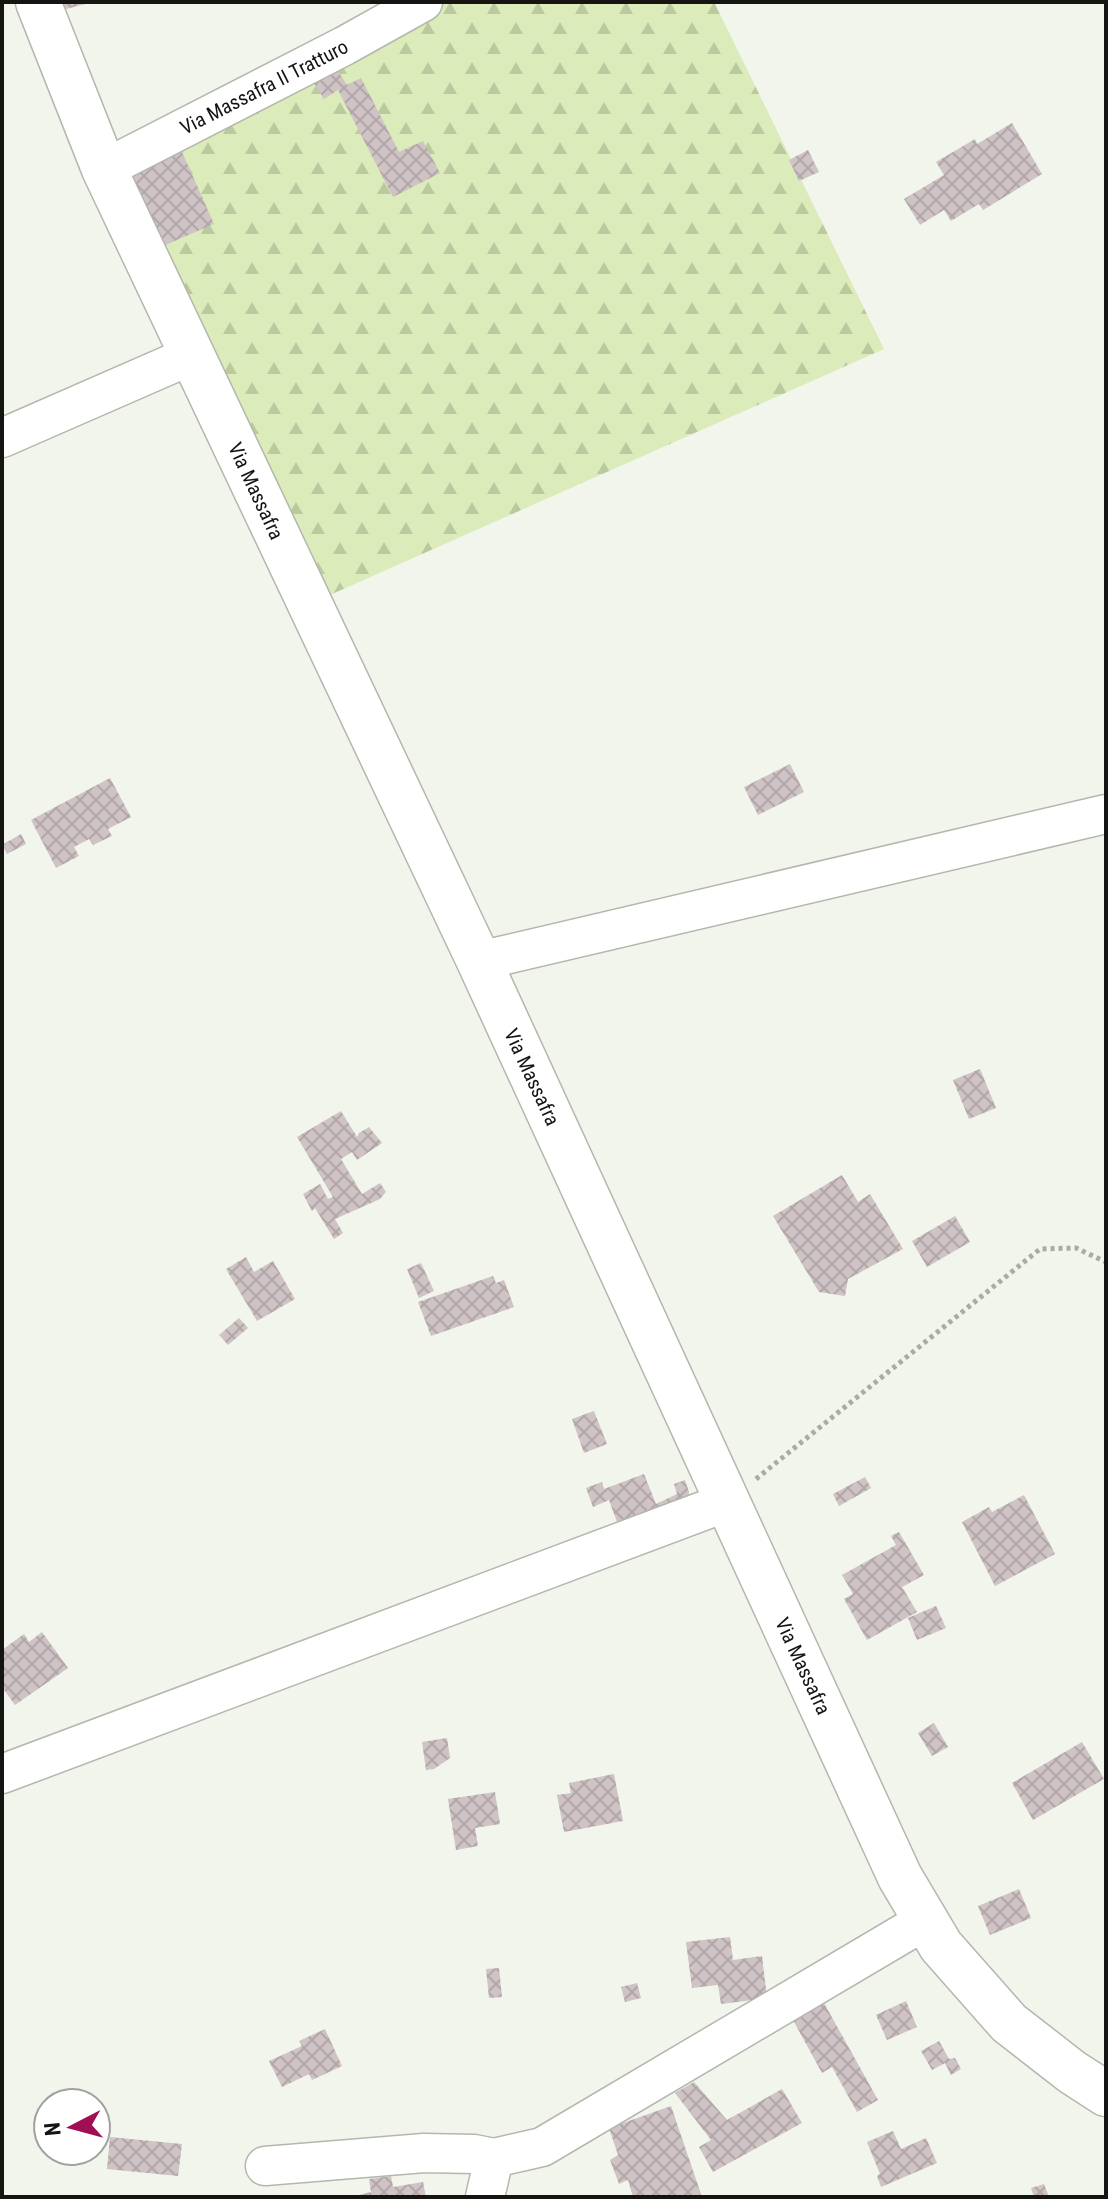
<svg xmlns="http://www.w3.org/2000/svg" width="1108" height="2199" viewBox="0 0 1108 2199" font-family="'Roboto Condensed',sans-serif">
<defs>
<pattern id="forest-firs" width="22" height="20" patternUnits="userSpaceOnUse" patternTransform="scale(2)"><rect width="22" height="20" fill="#dbebba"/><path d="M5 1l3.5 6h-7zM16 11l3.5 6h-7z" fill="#bbc99f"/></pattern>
<pattern id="building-cross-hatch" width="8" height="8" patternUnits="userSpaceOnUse" patternTransform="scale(2)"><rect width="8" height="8" fill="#cfc3c6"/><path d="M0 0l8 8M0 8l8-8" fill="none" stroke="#b1a7a9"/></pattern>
</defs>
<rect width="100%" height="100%" fill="#f1f5eb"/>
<path fill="url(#forest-firs)" d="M448,2H714L884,349L314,602L122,170Z"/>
<path fill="url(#building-cross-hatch)" d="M48,2H88L89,3L51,13Z
M335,66L347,85L361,78L399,152L423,141L440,173L393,197L338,90L324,99L312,80Z
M1012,123L1042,174L983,210L979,204L951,221L944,210L920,225L904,199L944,175L936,162L975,139L977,144Z
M179,145L214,224L156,249L122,170Z
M808,150L819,172L799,181L789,160Z
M790,764L804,792L758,815L744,787Z
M110,778L131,817L108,829L112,836L93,845L89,839L74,847L79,856L56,868L31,820Z
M21,834L26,844L7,854L2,845Z
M980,1069L996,1108L969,1119L953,1080Z
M341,1111L357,1137L359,1133L369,1127L382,1143L357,1160L352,1152L341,1159L362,1194L380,1183L386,1192L380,1199L335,1219L343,1233L334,1239L315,1208L312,1211L303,1194L320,1184L328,1199L333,1197L297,1137Z
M842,1175L858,1202L870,1194L903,1249L848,1279L845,1296L819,1292L773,1216Z
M955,1216L970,1242L927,1267L912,1241Z
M246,1257L254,1272L273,1261L295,1299L257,1321L226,1269Z
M421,1263L434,1291L419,1298L407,1269Z
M493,1276L496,1283L504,1280L514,1307L431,1336L418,1302Z
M239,1318L248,1328L228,1345L219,1335Z
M594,1411L607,1444L584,1453L572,1419Z
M644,1474L656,1504L677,1494L674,1484L685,1480L689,1492L688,1503L662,1516L657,1506L660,1515L620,1530L609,1500L593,1507L586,1488L602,1482L604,1489Z
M865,1477L871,1488L839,1506L833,1494Z
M1024,1495L1055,1554L995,1586L962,1522L989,1507L992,1512Z
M899,1532L924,1575L902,1587L917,1612L867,1640L844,1599L853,1594L842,1575L896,1545L891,1536Z
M936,1606L946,1628L917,1640L908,1618Z
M42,1632L68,1668L15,1705L2,1687V1650L24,1634L29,1642Z
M934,1723L948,1747L932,1756L918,1733Z
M447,1738L450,1758L434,1769L426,1770L422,1742Z
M1082,1742L1104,1779L1033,1820L1012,1783Z
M614,1774L623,1821L564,1832L557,1795L571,1793L569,1783Z
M495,1792L500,1824L475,1828L478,1846L456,1850L448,1799Z
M1019,1889L1031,1918L990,1935L978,1906Z
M730,1937L733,1960L762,1956L767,1998L721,2004L718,1985L692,1988L686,1942Z
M499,1968L502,1997L489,1998L486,1969Z
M637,1983L641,1998L625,2002L621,1987Z
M906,2001L917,2027L887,2040L876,2015Z
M824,2003L878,2100L857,2112L832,2067L822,2073L793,2020Z
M325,2029L342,2066L312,2080L309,2074L282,2087L269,2061L302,2046L299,2041Z
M939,2041L949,2059L955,2058L961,2069L951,2075L945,2063L932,2070L921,2051Z
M694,2082L727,2120L782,2089L802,2123L713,2172L699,2147L711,2140L675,2093Z
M671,2106L702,2197H633L628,2180L619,2184L610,2160L618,2155L609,2128Z
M893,2131L901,2149L926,2138L937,2163L881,2187L877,2176L880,2174L867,2142Z
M110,2137L182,2144L178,2176L107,2169Z
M391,2176L393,2187L423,2182L426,2197H350L371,2192L369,2179Z
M1044,2184L1049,2197H1034L1031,2188Z"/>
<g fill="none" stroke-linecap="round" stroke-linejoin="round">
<defs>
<path id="minor" d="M104,169L344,46L423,2
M2,438L192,355
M479,961L1106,814
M2,1774L727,1502
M265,2166L424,2153L474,2154L494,2158L542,2147L926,1920
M485,2197L494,2158"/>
<path id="major" d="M38,2L104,169L479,961L900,1877L941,1946L1009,2023L1072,2072L1106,2094"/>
</defs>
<use href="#minor" stroke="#b3b7ad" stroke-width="41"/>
<use href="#major" stroke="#b3b7ad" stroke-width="47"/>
<path stroke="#a9aca4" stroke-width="5" stroke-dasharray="4 4" stroke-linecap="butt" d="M756,1479L1040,1249L1076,1248L1106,1262"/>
<use href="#minor" stroke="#fff" stroke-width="38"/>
<use href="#major" stroke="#fff" stroke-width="44"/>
</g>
<g text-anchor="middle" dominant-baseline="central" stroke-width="6" stroke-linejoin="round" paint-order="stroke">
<g font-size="20" fill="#141511" stroke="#fff">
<text transform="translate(264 87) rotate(-27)">Via Massafra II Tratturo</text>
<text transform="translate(256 491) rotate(65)">Via Massafra</text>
<text transform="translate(532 1077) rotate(65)">Via Massafra</text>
<text transform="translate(803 1666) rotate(65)">Via Massafra</text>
</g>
</g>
<rect width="1108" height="2199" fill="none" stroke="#141511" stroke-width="8"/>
<g transform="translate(72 2127) rotate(264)"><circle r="38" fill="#ffffff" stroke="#a1a1a0" stroke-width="2"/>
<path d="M0-6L14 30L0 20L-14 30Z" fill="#a00e54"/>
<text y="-12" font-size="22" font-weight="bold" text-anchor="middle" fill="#141511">N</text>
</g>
</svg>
